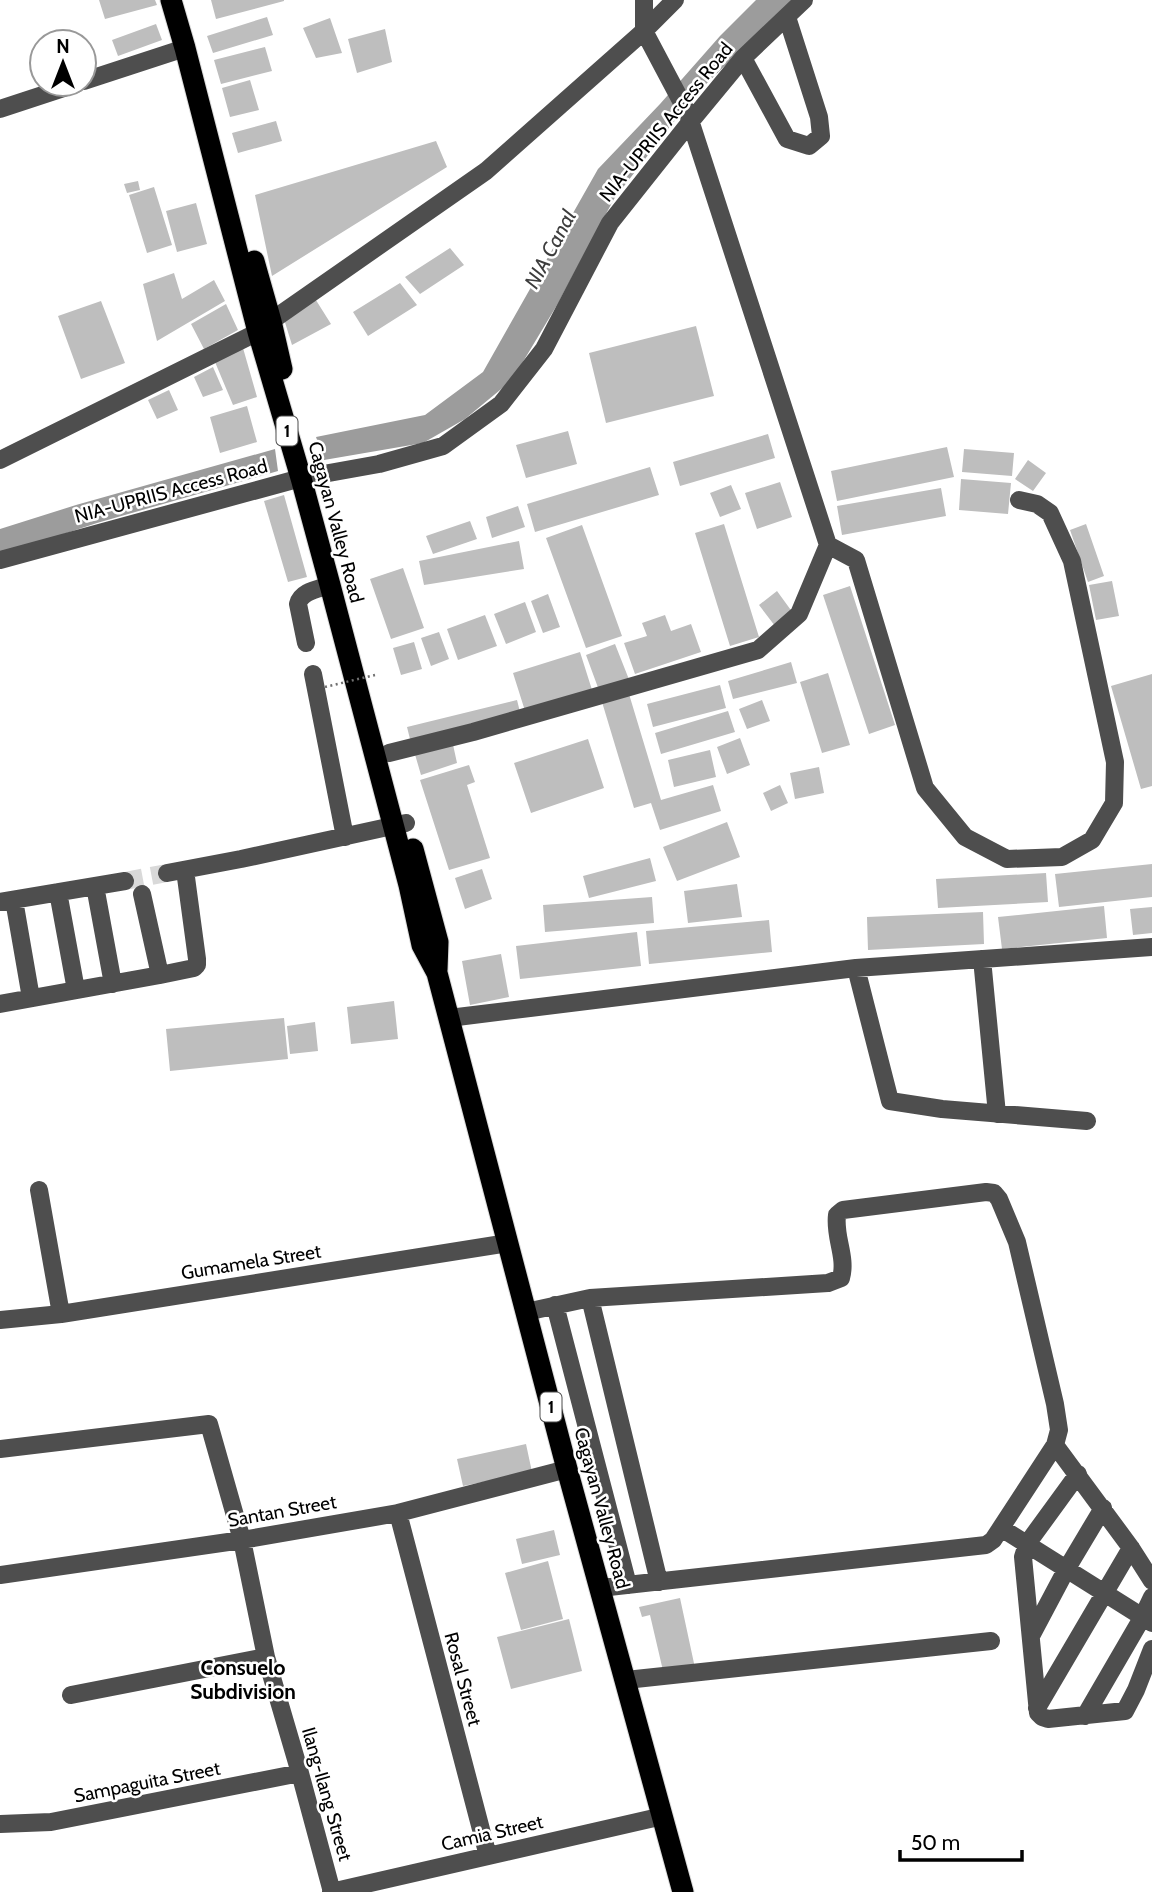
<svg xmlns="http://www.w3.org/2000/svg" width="1152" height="1892" viewBox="0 0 1152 1892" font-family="Cabin,sans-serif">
<rect width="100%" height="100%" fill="#fff"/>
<path fill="#9c9c9c" d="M756,0H793L706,84L676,119L614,199L557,305L512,380L465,419L423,443L324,460L316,437L425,415L483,372L598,169L660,104L720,36Z
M275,449L278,471L97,523L0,555V529L76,505Z"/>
<path fill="#bebebe" d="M99,0H155L157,5L105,19Z
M211,0H284V1L216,19Z
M267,17L273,35L213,53L207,36Z
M330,18L342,53L316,58L303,28Z
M156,24L162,40L118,56L112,40Z
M385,29L392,62L357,73L348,39Z
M265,47L272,71L221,84L214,60Z
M250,80L259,110L230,117L222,88Z
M276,121L282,141L238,153L232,133Z
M436,141L447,167L272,276L255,195Z
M138,181L140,190L127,193L124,184Z
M154,187L172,245L147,253L129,195Z
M196,203L207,244L177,252L166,211Z
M450,248L464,265L420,294L405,277Z
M174,273L182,299L214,280L225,301L157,341L143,284Z
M400,283L417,305L368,336L353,312Z
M314,297L331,324L292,345L283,316Z
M101,301L125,363L81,379L58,316Z
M226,304L238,330L204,349L191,324Z
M696,326L714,396L606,423L589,353Z
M243,348L257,397L233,405L215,362Z
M213,367L223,390L203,397L194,377Z
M169,390L178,410L157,419L148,400Z
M247,406L257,442L220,453L210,417Z
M568,431L577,464L526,478L516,445Z
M768,434L775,458L680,486L673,462Z
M947,447L954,477L837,501L831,471Z
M964,449L1014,453L1012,476L962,472Z
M1028,460L1046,473L1033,491L1015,479Z
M650,467L659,495L535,532L527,504Z
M961,479L1011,483L1008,514L959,510Z
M780,482L792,517L757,529L745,493Z
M731,485L741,509L720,517L710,493Z
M941,488L946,516L842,535L837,506Z
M284,495L307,577L288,582L264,501Z
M518,506L525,527L492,538L486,517Z
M470,521L477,539L433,554L426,536Z
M724,524L759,637L730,646L695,533Z
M1086,524L1104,576L1088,582L1070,530Z
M582,525L622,636L586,648L546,538Z
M519,541L524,569L424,585L419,561Z
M403,568L424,628L391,639L370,579Z
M1112,581L1119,616L1096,620L1089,585Z
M850,586L895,725L869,734L823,595Z
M777,591L793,613L775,626L759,605Z
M548,594L560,627L543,633L531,601Z
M525,602L536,632L506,644L494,614Z
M485,615L497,646L458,660L447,629Z
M665,615L671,631L691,624L701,652L635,674L624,643L647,636L642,623Z
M439,632L449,659L431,666L421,638Z
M414,642L422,669L401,675L393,648Z
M615,644L630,682L600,693L586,655Z
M580,652L593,693L526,714L513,673Z
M791,662L797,683L733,699L728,681Z
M828,673L850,745L822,753L800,682Z
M1152,674V786L1141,789L1111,686Z
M720,685L726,708L653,727L647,704Z
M629,694L661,800L713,785L721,811L660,830L651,803L634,808L602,702Z
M517,700L521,716L411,743L407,727Z
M762,700L770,721L747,729L739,709Z
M728,711L735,732L661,754L655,733Z
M740,738L750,765L727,774L717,747Z
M588,739L604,788L531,813L514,763Z
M452,740L457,763L421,775L414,751Z
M710,750L716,777L674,787L668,760Z
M469,765L475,782L467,785L490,858L449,870L420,780Z
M819,767L824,793L795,799L790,773Z
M780,785L788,803L771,811L763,793Z
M727,822L740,857L677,881L663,847Z
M650,858L656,881L589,898L583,876Z
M1152,864V897L1059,907L1055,874Z
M482,869L492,899L465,909L455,878Z
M1046,873L1048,902L938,908L936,879Z
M737,884L742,917L688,923L684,891Z
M652,897L654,923L545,932L543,905Z
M1104,906L1107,938L1002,949L998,917Z
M1152,907V933L1133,935L1130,909Z
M983,912L984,944L868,950L867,917Z
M769,920L772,952L649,964L646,931Z
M637,932L641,966L520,979L516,946Z
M501,954L509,997L470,1005L462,961Z
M394,1001L398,1039L351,1044L347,1007Z
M284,1018L288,1059L170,1071L166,1029Z
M315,1022L318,1051L290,1054L287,1026Z
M526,1444L532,1472L463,1486L457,1459Z
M554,1530L560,1555L522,1564L516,1539Z
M548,1561L563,1619L521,1630L505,1573Z
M680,1598L695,1668L664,1675L650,1615L642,1617L639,1607Z
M569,1619L582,1671L511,1689L497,1637Z"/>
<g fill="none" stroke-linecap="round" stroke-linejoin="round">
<path stroke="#d9d9d9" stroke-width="18" stroke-dasharray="18 9" stroke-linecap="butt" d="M125,881L167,873"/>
<defs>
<path id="highway" d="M171,0L185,48L258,332L301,478L330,585L409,885L422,945L437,973L567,1469L683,1892
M254,261L271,321L282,369
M413,849L438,942L437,970"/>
</defs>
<use href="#highway" stroke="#dbdbdb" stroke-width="23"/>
<path stroke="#4e4e4e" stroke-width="18" d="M743,58L787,139L809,146L821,136L819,117L787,17
M84,81L185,48
M0,109L76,84
M0,460L258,332L271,321L486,171L644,31L675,0
M828,545L856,560L925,788L965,837L1007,859L1062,857L1092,840L1114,803L1115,762L1072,561L1050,513L1037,504L1019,500
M0,560L301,478L379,464L443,446L501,404L544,349L610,223L691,121L743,58L804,0
M306,643L298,604C301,591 319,589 330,585
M313,674L345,837
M389,753L473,732L758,650L799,614L828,545L688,114L644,31V0
M167,873L241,859L406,823
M95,886L113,984
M58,892L76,990
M142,894L160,975L194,968L197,965V959L185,870
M14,900L31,998
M0,902L125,881
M982,959L997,1114
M856,968L890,1101L942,1109L1087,1121
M0,1004L160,975
M449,1018L856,968L1152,947
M39,1190L61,1314
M590,1298L659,1582
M555,1305L628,1585
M526,1312L590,1298L828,1283L841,1278C847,1257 834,1237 837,1215L843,1210L986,1192L994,1193L999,1199L1017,1242L1055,1404L1059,1430L1055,1445L993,1540L986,1545L600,1588
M0,1320L61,1314L508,1243
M1055,1445L1131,1548L1152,1581
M0,1449L209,1424L242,1540L266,1657L300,1773L332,1892
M1078,1474L1027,1544L1023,1557L1038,1713L1042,1717L1048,1719L1125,1711L1136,1690L1152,1649
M398,1513L488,1856
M1001,1528L1152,1623
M0,1575L242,1540L398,1513L567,1469
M1031,1636L1066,1570L1103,1508
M626,1680L991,1641
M71,1695L266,1657
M1037,1708L1131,1548
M1085,1716L1142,1618L1152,1597
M0,1824L51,1822L300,1773
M331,1892L663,1816"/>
<use href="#highway" stroke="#000" stroke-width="21"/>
<path stroke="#707070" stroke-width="2.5" stroke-dasharray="2 3.5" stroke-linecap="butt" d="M325,687L375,675"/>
</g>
<g text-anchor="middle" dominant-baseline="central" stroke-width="5" stroke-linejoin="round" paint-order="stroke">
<g fill="#fff" stroke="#4c4c4c" stroke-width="2">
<rect x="276.5" y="416.5" width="21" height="29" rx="5"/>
<rect x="540.5" y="1392.5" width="21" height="29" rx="5"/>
</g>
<g font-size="18" font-weight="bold" fill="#000">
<text x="287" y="431">1</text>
<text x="551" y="1407">1</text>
</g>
<g font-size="19" fill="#000" stroke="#fff">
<text transform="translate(666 122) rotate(-51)">NIA-UPRIIS Access Road</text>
<text transform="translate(171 491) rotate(-15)">NIA-UPRIIS Access Road</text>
<text transform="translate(336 522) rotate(75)">Cagayan Valley Road</text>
<text transform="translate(251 1262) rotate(-9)">Gumamela Street</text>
<text transform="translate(602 1508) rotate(75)">Cagayan Valley Road</text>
<text transform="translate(282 1511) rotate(-10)">Santan Street</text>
<text transform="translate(463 1679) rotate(75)">Rosal Street</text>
<text transform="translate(147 1782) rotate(-11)">Sampaguita Street</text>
<text transform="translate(327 1794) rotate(74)">Ilang-Ilang Street</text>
<text transform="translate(492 1833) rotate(-13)">Camia Street</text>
</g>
<g font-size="21" font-style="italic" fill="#3d3d3d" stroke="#fff">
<text transform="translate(550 249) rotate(-62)">NIA Canal</text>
</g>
<g font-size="21" font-weight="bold" fill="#000" stroke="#fff">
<text x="243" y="1667">Consuelo<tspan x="243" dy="24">Subdivision</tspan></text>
</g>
</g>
<g transform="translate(63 63)"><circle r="33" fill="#ffffff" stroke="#999999" stroke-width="2"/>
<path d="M0-5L12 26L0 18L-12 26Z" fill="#000000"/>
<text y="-10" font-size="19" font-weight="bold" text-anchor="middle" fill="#000000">N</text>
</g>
<path d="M900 1850v10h122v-10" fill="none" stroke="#000000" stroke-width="3.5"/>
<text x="911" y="1850" font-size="21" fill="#000000" stroke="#ffffff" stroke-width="5" paint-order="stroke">50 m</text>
</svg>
